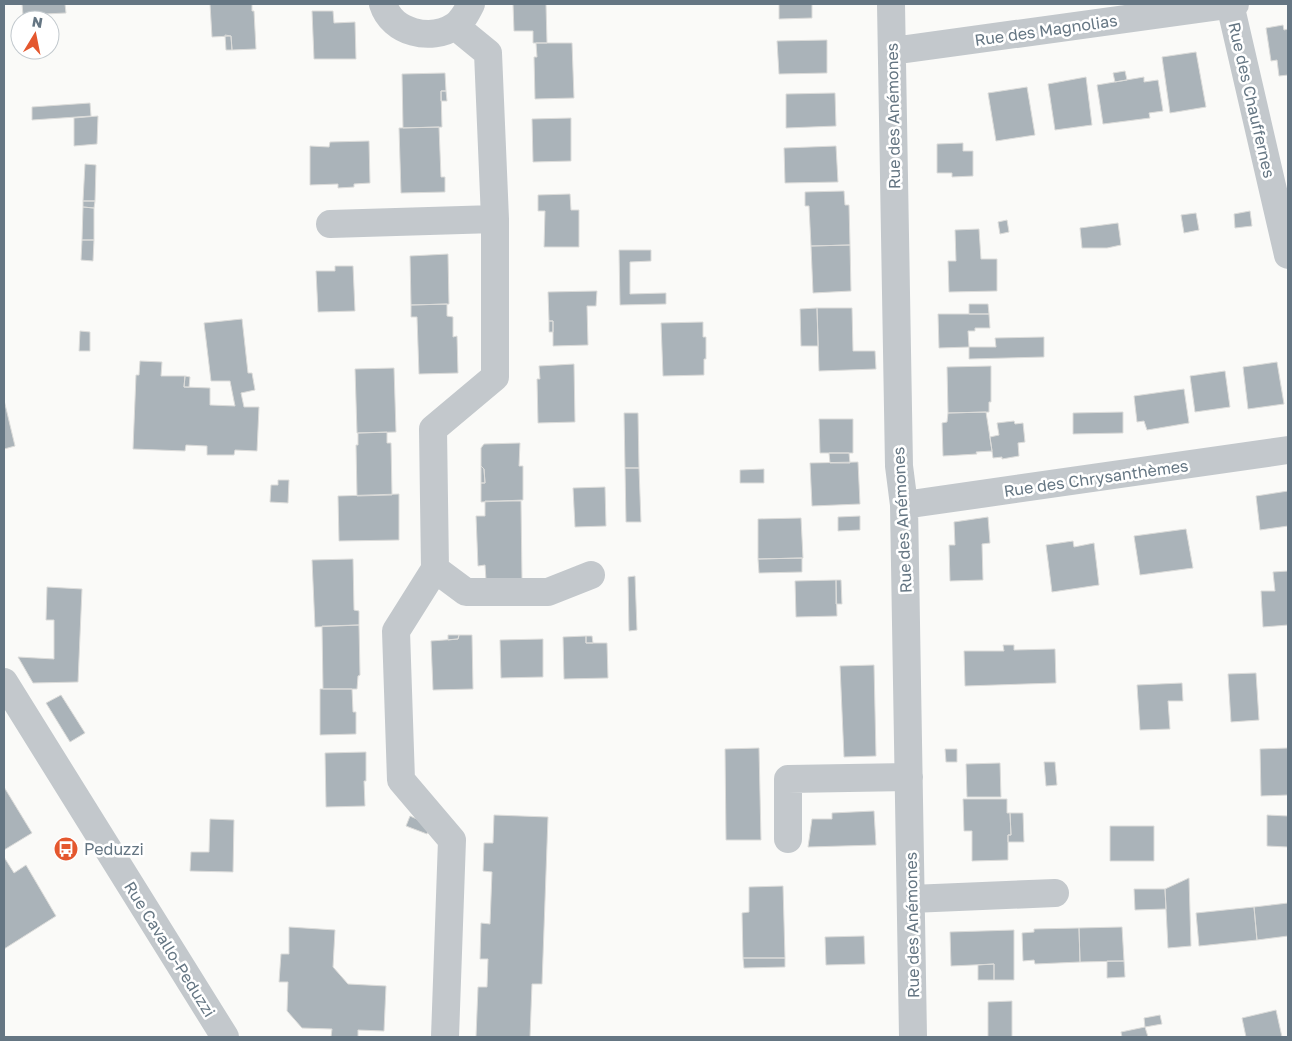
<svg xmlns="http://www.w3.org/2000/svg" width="1292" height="1041" viewBox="0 0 1292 1041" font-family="'Golos Text',sans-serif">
<rect width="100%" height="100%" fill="#fafaf8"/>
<path fill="#aab3b9" stroke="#dcdcda" d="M22,4H65L66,13L23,15Z
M210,4H252V11H254L256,49L232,50L231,36L212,37Z
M513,4H546L547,43H533V31H514Z
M779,4H812V18L779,19Z
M312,11H333L334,23L355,22L356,59H314Z
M1283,25L1284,30L1288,29V75L1279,76L1277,60L1271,61L1266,28Z
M225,35L231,36L232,50H226Z
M827,40V73L779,74L777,41Z
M536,43H572L574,98L535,99L534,57H537Z
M1196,52L1206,107L1170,113L1162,57Z
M1125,71L1127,80L1115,82L1113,73Z
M445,73L446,91H441L442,127L403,128L402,74Z
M1086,77L1092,125L1055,130L1048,84Z
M1144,77V82L1158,80L1163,111L1149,113L1150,118L1103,124L1097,85Z
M1027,87L1035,135L996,141L988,93Z
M441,91H446L447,101H441Z
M835,93L836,126L786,128V94Z
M90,103L91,116L32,120V107Z
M98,116L97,144L74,146V118Z
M571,118V161L533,162L532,119Z
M439,127L441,177H445V192L401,193L399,128Z
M369,141L370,183L354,184V187L338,188V184L310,185V146L329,147L330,142Z
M963,143V151H973V176L952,177V173H937V144Z
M836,146L838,182L785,183L784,148Z
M85,164L96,165L95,201H83Z
M844,191L845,205H849L850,245L811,246L809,206H805V192Z
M570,194L571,210H579V247H544L545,211H538V195Z
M83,201H95L94,208L83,207Z
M83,207L94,208V240H82Z
M1250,211L1252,226L1235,228L1234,214Z
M1196,213L1199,230L1184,233L1181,215Z
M1007,220L1009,232L1000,234L998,222Z
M1118,223L1121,245L1107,248H1082L1080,228Z
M979,229L981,259H997V291L949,292L948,261H956L955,230Z
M82,240H94L93,261L81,260Z
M850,245L851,291L813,293L811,246Z
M619,250H651V261L630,262V294L666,293V304L620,305Z
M448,254L449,304L411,305L410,256Z
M335,266H353L355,311L318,312L316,271H335Z
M597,291L596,306H587L588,345L553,346V321H549L548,292Z
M447,304V316L453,317V337L457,336L458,373L419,374L417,317H411V305Z
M969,304H988L989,314H969Z
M817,308L818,346H801L800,309Z
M817,308H852L853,351H875L876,369L819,371Z
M938,314H989L990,328H975V331H968L969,347L939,348Z
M242,319L248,373H252L255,390L241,393L244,407H259L257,451L235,450L234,455H207V446L186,445L185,451L133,449L136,375H139L140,361L162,362L161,376H185L184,387L210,388V405L235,406L230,381H211L204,323Z
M549,321H553V332H549Z
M703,322V337H706V359H704V375L663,376L661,323Z
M80,331L90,332V351H79Z
M1044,337V357L969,359V347H996L995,338Z
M1277,362L1284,404L1248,409L1243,367Z
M574,364L575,422L538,423L537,379H540L539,366Z
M991,366V402H989V412L948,413L947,367Z
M394,368L396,432L357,433L355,369Z
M1225,371L1230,407L1195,412L1190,376Z
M185,376L190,377L189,387H184Z
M1184,389L1189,423L1147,430L1144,421L1137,422L1134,396Z
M4,400L15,446L4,449Z
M986,412L992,451L976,452L977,454L943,456L942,423L947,422L948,413Z
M1123,412V433L1073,434V413Z
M624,413H638L639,468H625Z
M819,419H853V453H820Z
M1014,421L1015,424L1023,423L1025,442L1018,443L1019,456L1002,459V457L993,458L990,437L999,435L997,423Z
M387,432V443H391L392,495L357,496L356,445H358V433Z
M520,443L519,466H523V500L481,502V483H485L484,469L481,466V448L484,444Z
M829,453H849L850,463H830Z
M858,462L860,504L812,506L810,463Z
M481,466L484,469L485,483H481Z
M625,468H639L641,522H626Z
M764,469V483H740V470Z
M278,480H289L288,503L270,502L271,485H278Z
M605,487L606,526L575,527L573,488Z
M1288,491V526L1260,530L1256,496Z
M399,494V540L339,541L338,496Z
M485,501H521L522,579L486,580L485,565L478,566L476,516H485Z
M860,516V530L838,531V517Z
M988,517L990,543L982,544L983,580L950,581L949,545H955L954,522Z
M801,518L803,558L758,559V519Z
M1186,529L1193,568L1140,575L1134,536Z
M1073,541L1074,547L1094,543L1099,585L1052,592L1046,545Z
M802,558V572L759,573L758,559Z
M353,559L354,610L359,611V625L315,627L312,560Z
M1288,571V625L1263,627L1261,591H1275L1273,572Z
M635,576L637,630L629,631L628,577Z
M836,580H841L842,604H836Z
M836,580L837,616L796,617L795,581Z
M47,587L82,589L78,682L33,683L18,657L54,659V620H46Z
M359,625L360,675L358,676L357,689H323L322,626Z
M448,635H459L458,639L448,640Z
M459,635H472L473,689L433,690L431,641L458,639Z
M586,636V643H607L608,678L564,679L563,637Z
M586,636H592L593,643H586Z
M543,639V677L501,678L500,640Z
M1003,645H1014V650L1055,649L1056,683L965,686L964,651H1004Z
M874,665L876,756L844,757L840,666Z
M1256,673L1259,720L1231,722L1228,674Z
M1182,683L1183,701H1168L1170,729L1140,730L1137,685Z
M320,689H352L353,712H356V734L320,735Z
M61,695L85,733L70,742L46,703Z
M759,748L761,840H726L725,749Z
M1288,748V795L1261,796L1260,749Z
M945,749H957V762H946Z
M366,752V781H364L365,806L326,807L325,753Z
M1044,762H1055L1057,785L1046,786Z
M1000,763L1001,797H967L966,764Z
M4,787L32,833L4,850Z
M963,799H1007V813H1010L1011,835H1008V860L972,861V831H964Z
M874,811L876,845L808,847L812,819H832V813Z
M1010,813H1023L1024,842H1008V835H1011Z
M494,815L548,817L542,984H532L530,1037H476L478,987H487L488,959H480L481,923L490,924L492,872L483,871L484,843H493Z
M1267,815L1288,816V847L1267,846Z
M410,816L430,825L427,834L406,826Z
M210,819L234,820L233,872L190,871L191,852H209Z
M1110,826H1154V861H1110Z
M4,857L14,873L26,865L56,916L4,949Z
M1189,878L1191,946L1168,948L1165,889Z
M783,886L785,958H743L742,913L749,912V887Z
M1134,889H1165L1166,909L1135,910Z
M1288,903V936L1257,940L1254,907Z
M1254,907L1257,940L1199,946L1196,913Z
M289,927L335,930L333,967L348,984L386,986L384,1031L358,1030V1037H331L332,1029L302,1028L287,1011L288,982H279L281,954H289Z
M1122,927L1124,961L1080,962L1079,928Z
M1079,928L1080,962L1035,964L1034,960L1023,961L1022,933L1034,932V929Z
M1014,930V980H994V964L951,966L950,932Z
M864,936L865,964L826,965L825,937Z
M743,958H785V967L744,968Z
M1107,961H1124L1125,977L1107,978Z
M994,964V980H978V965Z
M1012,1001V1037H988V1002Z
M1276,1010L1282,1037H1246L1242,1018Z
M1160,1015L1162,1024L1145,1027L1144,1018Z
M1145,1027L1148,1037H1122L1121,1032Z"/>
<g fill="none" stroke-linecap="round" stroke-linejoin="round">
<path stroke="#c3c8cc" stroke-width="28" d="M383,4C392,33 431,42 455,26C463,20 467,12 471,4
M891,4L899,466L904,505L913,1037
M1230,4L1288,255
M892,51L1235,4
M330,224L495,219
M904,505L1288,450
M435,569L466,592H548L591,575
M4,682L225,1037
M788,839V779L909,777
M911,899L1055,893
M445,1037L452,840L401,780L396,631L435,569L433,429L495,377V219L488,53L455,26"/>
</g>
<defs>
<symbol id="bus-disc" viewBox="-11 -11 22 22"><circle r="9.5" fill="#e4572e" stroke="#fff"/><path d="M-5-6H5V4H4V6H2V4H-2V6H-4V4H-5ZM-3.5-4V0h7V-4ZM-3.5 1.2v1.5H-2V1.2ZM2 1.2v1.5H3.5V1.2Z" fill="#fff"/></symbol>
</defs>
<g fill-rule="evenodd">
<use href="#bus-disc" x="52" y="835" width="28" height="28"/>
</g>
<g text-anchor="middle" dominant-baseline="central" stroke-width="5" stroke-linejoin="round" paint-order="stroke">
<g font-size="16" fill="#657683" stroke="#fff">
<text transform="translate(1046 30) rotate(-8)">Rue des Magnolias</text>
<text transform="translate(1252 100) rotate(77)">Rue des Chauffernes</text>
<text transform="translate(893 116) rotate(-91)">Rue des Anémones</text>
<text transform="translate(1096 478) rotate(-8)">Rue des Chrysanthèmes</text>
<text transform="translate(902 520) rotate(-93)">Rue des Anémones</text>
<text transform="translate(912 925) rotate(-91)">Rue des Anémones</text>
<text transform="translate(170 949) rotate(58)">Rue Cavallo-Peduzzi</text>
</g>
<g font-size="16" fill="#657683" stroke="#fff" text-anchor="start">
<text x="84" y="849">Peduzzi</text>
</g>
</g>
<rect width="1292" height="1041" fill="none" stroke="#657683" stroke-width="10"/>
<g transform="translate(35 35) rotate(10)"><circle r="24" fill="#ffffff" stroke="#c1c8cd"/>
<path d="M0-4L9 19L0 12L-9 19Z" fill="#e4572e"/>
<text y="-8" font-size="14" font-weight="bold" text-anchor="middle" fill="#657683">N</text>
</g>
</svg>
